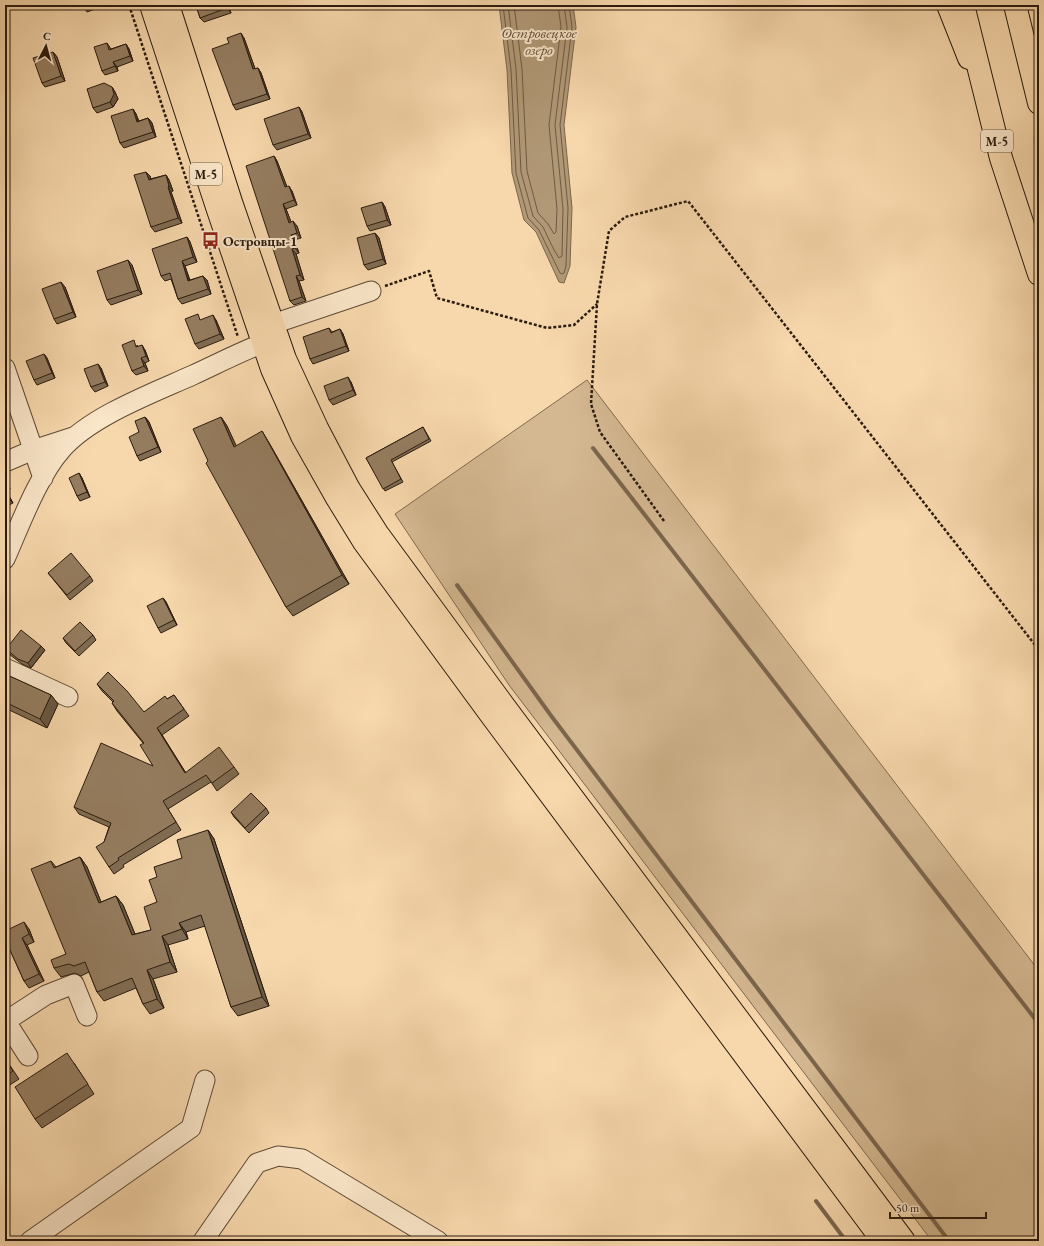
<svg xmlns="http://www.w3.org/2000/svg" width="1044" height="1246" viewBox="0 0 1044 1246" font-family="'EB Garamond',serif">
<rect width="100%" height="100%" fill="#f7d8ac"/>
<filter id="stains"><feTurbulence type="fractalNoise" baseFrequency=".005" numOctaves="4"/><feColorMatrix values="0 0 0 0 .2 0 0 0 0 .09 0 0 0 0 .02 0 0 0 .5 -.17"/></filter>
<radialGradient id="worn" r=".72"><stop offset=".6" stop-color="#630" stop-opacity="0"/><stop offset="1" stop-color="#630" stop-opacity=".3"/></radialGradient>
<path fill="#d4b891" stroke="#7f6a50" d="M587,380L1039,971V1241H932L509,685L395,514Z"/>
<path fill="#b19876" stroke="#7b664c" d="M499,5H573L576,27L564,125L572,208L570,266L564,283L559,282L536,232L524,220L512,173L507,70Z"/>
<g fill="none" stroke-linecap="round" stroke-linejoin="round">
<path stroke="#6e5a42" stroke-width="1" d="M503,5L511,70L516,173L528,218L539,230L560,273L562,274L564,273L566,266L568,208L560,125L572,27L569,5
M508,5L516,69L521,172L533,216L543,227L554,250L559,258L562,256L563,209L555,125L567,27L564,5
M514,5L522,69L527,171L538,213L548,224L554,234L556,232L557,209L549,125L561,27L558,5"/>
<path stroke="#7b664c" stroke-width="4" d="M593,448L1039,1024
M457,585L552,717L949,1241
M816,1201L846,1241"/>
<defs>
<path id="minor" d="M273,324L371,291
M5,368L43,478
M5,462L33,450L73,437
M5,559C20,525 38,476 62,449C91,416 153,393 193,375C221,362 248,348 276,338
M5,668L68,697
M5,1020L28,1056
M6,1021L46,995L74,984L87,1016
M30,1241L191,1128L205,1080
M203,1241L257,1163L278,1156L302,1159L438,1241"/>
<path id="major" d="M151,5L217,207L272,369L302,436L337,498L364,542L491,715L883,1241
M168,5L231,202L285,359L317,428L349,489L377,533L504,706L904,1241
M948,5L969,58"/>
<path id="highway" d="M963,5L1001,158L1039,274
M1015,5L1039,103"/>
</defs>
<use href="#minor" stroke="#5d4a36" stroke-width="21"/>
<use href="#major" stroke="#2a1b0e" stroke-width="24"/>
<use href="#highway" stroke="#2a1b0e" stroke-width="24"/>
<path stroke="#2a1b0e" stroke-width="2.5" stroke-dasharray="3 2" stroke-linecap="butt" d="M129,5L238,337
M385,286L429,271L437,298L547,328L574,325L597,304
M664,521L600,432L591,404L597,304L609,231L625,217L688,201L1039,650"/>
<use href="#minor" stroke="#fae6c9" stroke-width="19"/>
<use href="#major" stroke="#f7d8ac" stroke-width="22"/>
<use href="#highway" stroke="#f7d8ac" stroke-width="22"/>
</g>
<path fill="#806c53" stroke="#2a1b0e" d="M83,5H106L87,12Z
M196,5H228L231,13L204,22L200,18Z
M244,38L255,69L258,68L261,73L270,99L236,110L233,105Z
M107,43L111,49L126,44L129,49L133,61L117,67L118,71L105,75L102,71Z
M53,52L57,57L65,81L45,87L42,83Z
M112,87L115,92L118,99L113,107L97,113L93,108Z
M299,107L302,112L311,138L277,150L273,145Z
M133,109L136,114L139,121L148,118L152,123L156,137L124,148L120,143Z
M274,156L277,161L287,187L292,191L297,205L286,209L291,222L297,226L301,238L294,240L299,253L296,254L304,280L299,281L306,301L294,305L290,301Z
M166,175L169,180L173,191L171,192L182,223L155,232L151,227L150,176V179Z
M382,202L385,207L391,225L370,231L367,226Z
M375,233L379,238L386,264L368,270L364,265Z
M187,237L190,242L197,262L185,266L190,280L203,276L207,280L211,294L182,304L178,299L171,279L165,281L161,276Z
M132,265L142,294L111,305L107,300Z
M65,287L76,317L57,324L54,319Z
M202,320H216L224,339L199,349L195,344Z
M329,328L332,332L340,329L343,334L349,351L313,364L310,359Z
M137,345L138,347L145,350L149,361L145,363L148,371L136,375L132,371Z
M44,354L47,358L55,378L37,385L34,380Z
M101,368L108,386L95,392L91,387Z
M351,382L356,395L333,405L329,400Z
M145,417L149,422L161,452L140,461L137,456L139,432Z
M221,417L227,426L236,446L268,441L349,584L293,616L286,607L208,461Z
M423,427L431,441L392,462L403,482L385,491L366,458Z
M79,473L82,478L90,497L80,501L77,496Z
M5,479L10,489L6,491L13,503L5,507Z
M48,573L90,576L93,581L70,600Z
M163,598L166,602L177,625L161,633L158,628Z
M93,635L96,640L79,656L66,643L63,638Z
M6,649L45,650L31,668L22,664L9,654Z
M5,674L51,695L58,704L47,728L5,708Z
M97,684L144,712L167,699L174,695L189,716L162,735L186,773L234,767L239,774L217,791L211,782L168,809L181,830L123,865L124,867L114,874L109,867L104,842L109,827L79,814L74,807L153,766L143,743L117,711L112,703L113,702L102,691Z
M266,808L269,813L249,833L234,817L231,812Z
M208,830L214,839L269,1006L238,1016L231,1007L205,926L186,932L188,939L168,945L177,972L153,979L164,1008L150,1014L143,1004L136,988L104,1001L97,992L89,972L81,976L75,973L61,977L54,968L66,954L51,861L56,867L80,857L87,867L101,902L116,896L123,905L135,934L151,930L157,902V877L182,858Z
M29,929L34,942L27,945L44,981L29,988L24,981L5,939Z
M5,1058L19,1079L5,1088Z
M74,1063L94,1094L42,1128L35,1119Z"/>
<path fill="#685843" stroke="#2a1b0e" d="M226,5H228L231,13L227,8Z
M241,33L244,38L257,74L253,69Z
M126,44L129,49L133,61L130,56Z
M53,52L57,57L65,81L61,76Z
M113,62L117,67L118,71L115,66Z
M258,68L261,73L270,99L267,94Z
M112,87L115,92L118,99L113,107L110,102Z
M299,107L302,112L311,138L308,134Z
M133,109L136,114L140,127L137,122Z
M148,118L152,123L156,137L153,132Z
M274,156L277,161L289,192L285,187Z
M146,172L150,176L152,185L149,180Z
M166,175L169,180L173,191L169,186Z
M289,186L292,191L297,205L294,200Z
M168,187L171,192L182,223L178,218Z
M382,202L385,207L391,225L387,220Z
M283,204L286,209L293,227L289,223Z
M293,221L297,226L301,238L297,233Z
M375,233L379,238L386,264L383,259Z
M291,235L294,240L299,253L295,248Z
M187,237L190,242L197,262L193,257Z
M292,249L296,254L304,280L300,275Z
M128,260L132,265L142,294L138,290Z
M182,261L185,266L191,286L188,281Z
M203,276L207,280L211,294L208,289Z
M296,276L299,281L306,301L302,297Z
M61,282L65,287L76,317L73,312Z
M213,315L216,320L224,339L220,334Z
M340,329L343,334L349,351L346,346Z
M142,345L145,350L149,361L146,356Z
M44,354L47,358L55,378L52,373Z
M141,358L145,363L148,371L144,366Z
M98,364L101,368L108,386L105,382Z
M348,377L351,382L356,395L353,390Z
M145,417L149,422L161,452L158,447Z
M221,417L227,426L241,456L234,447Z
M262,431L268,441L349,584L342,575Z
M79,473L82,478L90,497L87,492Z
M5,479L10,489L5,482Z
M5,490L6,491L13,503L7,496L5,491Z
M163,598L166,602L177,625L174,620Z
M41,646L45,650L31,668L28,663Z
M51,695L58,704L47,728L40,719Z
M157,728L162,735L190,780L185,773Z
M208,830L214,839L269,1006L262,997Z
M80,857L87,867L105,912L99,903Z
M116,896L123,905L139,944L132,935Z
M24,922L29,929L34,942L29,934Z
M179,923L186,932L188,939L182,929Z
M162,936L168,945L177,972L170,962Z
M22,938L27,945L44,981L39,974Z
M147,970L153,979L164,1008L157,999Z"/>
<path fill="#957d60" stroke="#2a1b0e" d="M196,5H226L227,8L200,18Z
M241,33L253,69L258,68L267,94L233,105L212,49L229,43L227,38Z
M107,43L109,50L126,44L130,56L113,62L115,66L102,71L94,47Z
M53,52L61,76L42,83L33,58Z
M104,83L112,87L114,94L110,102L93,108L87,89Z
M299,107L308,134L273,145L264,119Z
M133,109L137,122L148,118L153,132L120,143L111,116Z
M274,156L285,187L289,186L294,200L283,204L289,223L293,221L297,233L291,235L295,248L292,249L300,275L296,276L302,297L290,301L246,166Z
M146,172L149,180L166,175L169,186L168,187L178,218L151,227L134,175Z
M382,202L387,220L367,226L361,208Z
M375,233L383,259L364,265L357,238Z
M187,237L193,257L182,261L188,281L203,276L208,289L178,299L170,273L161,276L152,249Z
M128,260L138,290L107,300L97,271Z
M61,282L73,312L54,319L42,289Z
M198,314L200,320L213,315L220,334L195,344L185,319Z
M329,328L331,333L340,329L346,346L310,359L303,337Z
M134,340L136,347L142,345L146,356L141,358L144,366L132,371L122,345Z
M44,354L52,373L34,380L26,361Z
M98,364L105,382L91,387L84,369Z
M348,377L353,390L329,400L324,386Z
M145,417L158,447L137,456L129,437L139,432L135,421Z
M221,417L234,447L262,431L342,575L286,607L206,463L208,461L193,429Z
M423,427L429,439L391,460L401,479L383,489L366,458Z
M79,473L87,492L77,496L69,478Z
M5,491L7,496L5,497Z
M71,553L90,576L67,595L48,573Z
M163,598L174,620L158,628L147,606Z
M80,622L93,635L75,651L63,638Z
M21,630L41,646L28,663L18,659L6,649Z
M108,672L127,691L144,712L165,696L167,699L174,695L184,709L157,728L185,773L219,747L234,767L212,783L206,775L163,801L176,822L118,858L119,860L109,867L96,847L104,842L111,823L74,807L101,743L153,766L140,745L144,743L112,703L114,701L97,684Z
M5,674L51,695L40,719L5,702Z
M251,793L266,808L245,828L231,812Z
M208,830L262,997L231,1007L201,915L179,923L182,929L162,936L170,962L147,970L157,999L143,1004L132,978L97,992L85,962L74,966L69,964L54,968L51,960L66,954L31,869L51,861L54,868L80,857L99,903L116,896L132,935L151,930L144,907L157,902L149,880L157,877L154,867L182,858L177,840Z
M24,922L29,934L22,938L39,974L24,981L5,939V931Z
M67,1053L88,1084L35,1119L15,1087Z
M5,1059L13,1071L5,1076Z"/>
<defs>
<symbol id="bus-bare" viewBox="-9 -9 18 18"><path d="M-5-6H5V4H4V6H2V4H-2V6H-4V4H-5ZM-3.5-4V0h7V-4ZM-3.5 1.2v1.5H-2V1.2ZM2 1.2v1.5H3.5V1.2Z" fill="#8f2418" stroke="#fae6c9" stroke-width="2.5" paint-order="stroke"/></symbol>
</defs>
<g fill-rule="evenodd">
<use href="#bus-bare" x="198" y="228" width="25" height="25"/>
</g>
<g text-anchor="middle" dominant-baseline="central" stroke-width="4" stroke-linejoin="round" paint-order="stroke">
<g fill="#fae6c9" stroke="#685846" stroke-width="1">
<rect x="981" y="130" width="32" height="22" rx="3"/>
<rect x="190" y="163" width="32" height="22" rx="3"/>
</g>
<g font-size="13" font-weight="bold" fill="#2a1b0e">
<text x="997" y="141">М-5</text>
<text x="206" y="174">М-5</text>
</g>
<g font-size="14" font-weight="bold" fill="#2a1b0e" stroke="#fae6c9" text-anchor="start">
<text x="223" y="241">Островцы-1</text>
</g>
<g font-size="15" font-style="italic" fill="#604d38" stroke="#fae6c9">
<text x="539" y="32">Островецкое<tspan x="539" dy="17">озеро</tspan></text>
</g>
</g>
<rect width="1044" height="1246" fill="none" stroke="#f7d8ac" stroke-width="20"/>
<rect x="6" y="6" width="1032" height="1234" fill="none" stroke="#2a1b0e" stroke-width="2"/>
<rect x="10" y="10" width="1024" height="1226" fill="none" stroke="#2a1b0e"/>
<g transform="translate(46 46) rotate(6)" stroke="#fae6c9" stroke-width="3" paint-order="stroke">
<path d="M0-3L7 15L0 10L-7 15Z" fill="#2a1b0e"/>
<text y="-6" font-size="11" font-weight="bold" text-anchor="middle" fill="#2a1b0e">С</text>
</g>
<path d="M890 1212v6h96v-6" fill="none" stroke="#2a1b0e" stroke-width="2"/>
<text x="896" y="1212" font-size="12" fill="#2a1b0e" stroke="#fae6c9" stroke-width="3" paint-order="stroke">50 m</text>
<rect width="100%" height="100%" filter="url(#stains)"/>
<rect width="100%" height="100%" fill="url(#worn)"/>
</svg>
